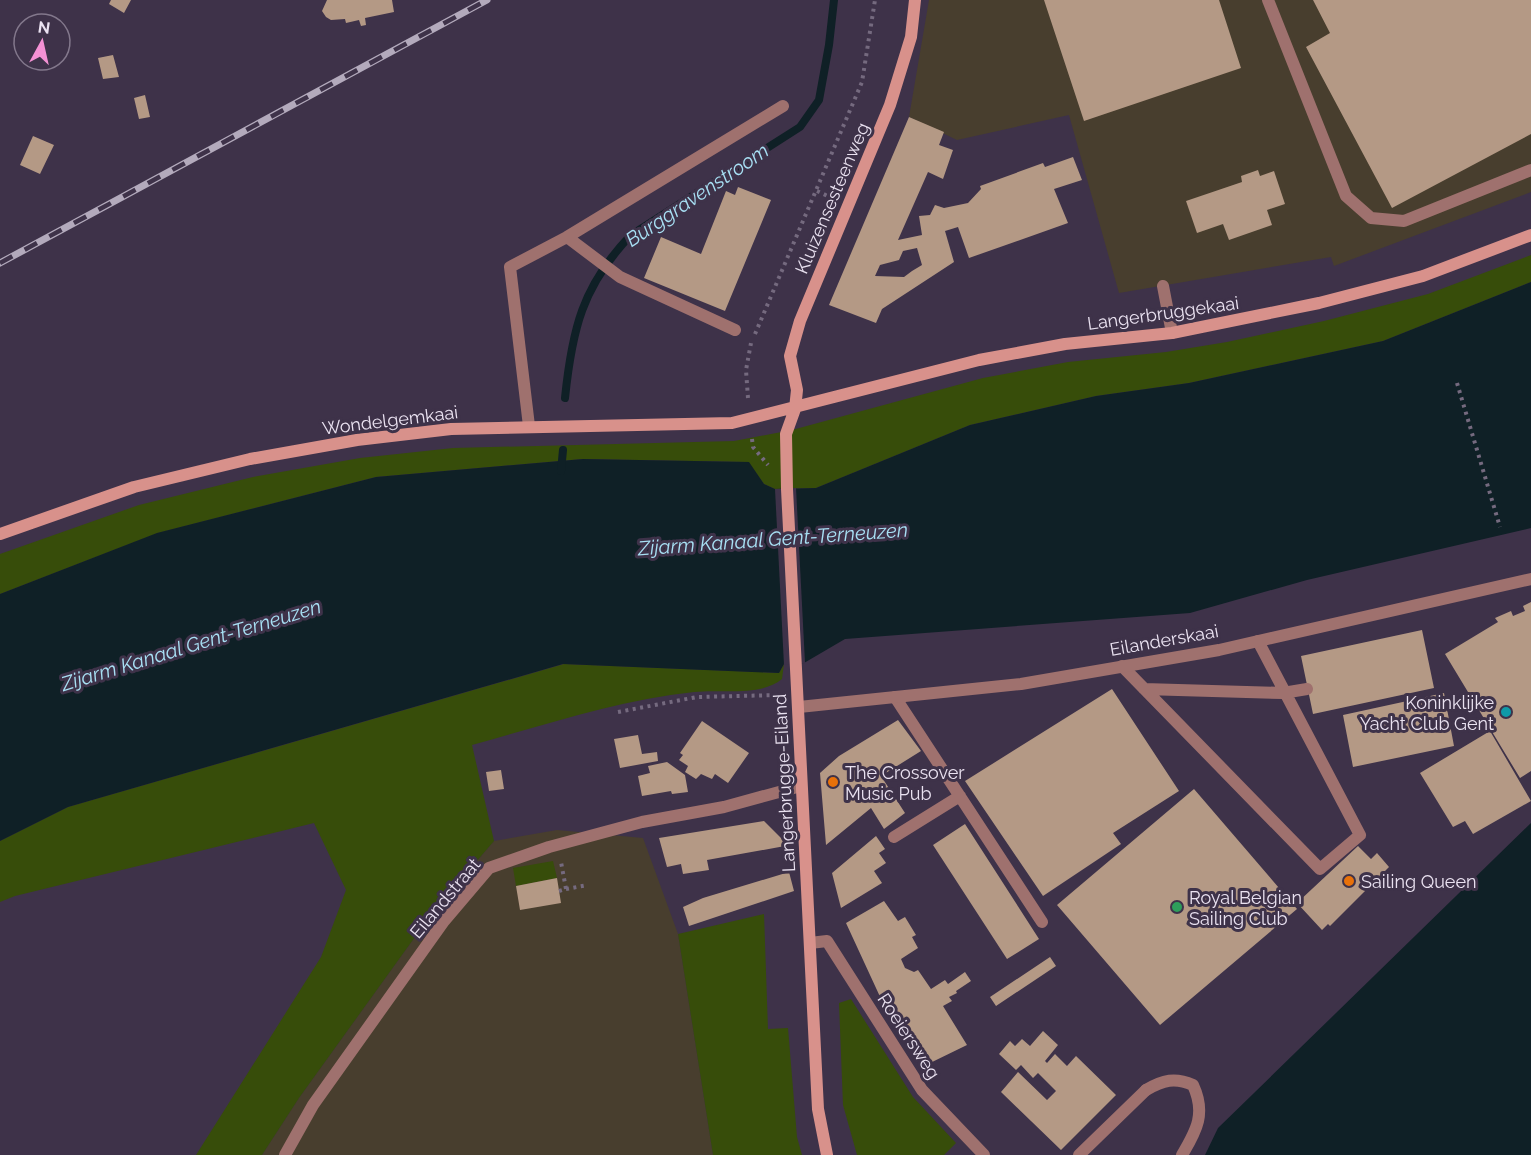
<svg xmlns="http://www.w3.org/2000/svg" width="1531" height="1155" viewBox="0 0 1531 1155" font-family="Raleway,sans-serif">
<rect width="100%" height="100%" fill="#3e3249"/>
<path fill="#483e2e" d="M929,0H1531V192L1334,266L1331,257L1119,293L1069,115L957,140L909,117Z
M557,830L643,838L678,934L713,1155H262L299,1098L433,912L494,841Z"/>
<path fill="#374d0a" d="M1531,255V282L1383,341L1189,383L1096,396L970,425L816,488L775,489L764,484L748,462L583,459L376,477L158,533L0,594V554L139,505L253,477L360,458L453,448L734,441L792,430L983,378L1068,362L1166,352L1227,342L1324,321L1428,294Z
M564,664L779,673L784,664L782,679C760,697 722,689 694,692C619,700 545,725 472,745L494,841L433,912L299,1098L262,1155H196L321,957L346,890L314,823L15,896L0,902V841L68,807Z
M553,861L557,878L516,886L513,868Z
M764,914L768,1029L788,1028L797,1137L802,1155H713L678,934Z
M851,999L913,1097L956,1143L944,1155H857L843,1105L839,1003Z"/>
<path fill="#0f2026" d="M1531,282V528L1307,580L1190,613L845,639L804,663L784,664L779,673L563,664L68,807L0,841V594L157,533L376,477L583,459L749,462L764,484L775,489L816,488L970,425L1096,396L1189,383L1383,341Z
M1531,823V1155H1205L1218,1128Z"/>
<path fill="#3e3249" d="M796,488L805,663L784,665L775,489Z"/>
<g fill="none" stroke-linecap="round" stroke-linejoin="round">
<path stroke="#0f2026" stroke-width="8" d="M565,398C572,330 582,286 631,235L800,127L819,100L829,45L834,0
M561,471L563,450"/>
</g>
<path fill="#b49985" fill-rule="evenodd" d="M111,0H131L124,13L109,4Z
M327,0H392L394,12L365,18L366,25L361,26L359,20L346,23L345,19L331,20L326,17L322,11Z
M1044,0H1219L1241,68L1084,121Z
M1313,0H1531V134L1392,208L1306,47L1330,33Z
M113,55L119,77L103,79L98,58Z
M145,95L150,117L139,119L134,98Z
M909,117L944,132L939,145L953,150L943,179L928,172L898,240L922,235L919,216L930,215L935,205L944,208L968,203L981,189L980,186L1043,163L1045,167L1073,157L1082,180L1054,189L1068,223L969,258L958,227L945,231L954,262L882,309L876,323L829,305ZM917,248L922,265L912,271L904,277L875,276L880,265L899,260L903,251Z
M33,136L54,145L40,174L20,165Z
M1258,170L1260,176L1274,171L1285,204L1267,210L1272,225L1229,240L1223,224L1197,233L1186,201L1242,182L1241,176Z
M738,187L771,200L725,311L644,278L661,237L701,254L726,191L735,195Z
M1531,602V771L1520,778L1445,654L1498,622L1495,618L1511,611L1513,616L1525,611L1523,606Z
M1422,630L1434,688L1313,714L1301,656Z
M1112,689L1179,791L1113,833L1121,844L1043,896L965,781Z
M1444,693L1454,746L1353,767L1343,715Z
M898,720L921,751L881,776L905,813L884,829L871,808L826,845L820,773L839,756Z
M702,721L749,753L728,783L715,774L712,779L701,774L696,779L685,772L688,766L679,760L683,755L680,753Z
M1490,731L1531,801L1473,834L1465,821L1453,827L1420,773Z
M638,735L642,754L657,752L658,761L620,768L614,739Z
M667,762L685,775L688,792L672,794L671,791L642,796L638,776L650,773L648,766Z
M501,770L504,789L489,791L486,772Z
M1194,789L1297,909L1160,1025L1057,905Z
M764,821L785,842V846L707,860L709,870L683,874L681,864L667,867L659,838Z
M965,824L1039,939L1007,959L933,845Z
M876,836L885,849L879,853L886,863L874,871L882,883L841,908L832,873Z
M1358,846L1371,859L1377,853L1389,867L1330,926L1328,924L1322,930L1297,903Z
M789,872L794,891L689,926L683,907L703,898Z
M557,878L561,903L520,910L516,886Z
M884,901L898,921L905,917L916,935L912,937L918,948L901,959L905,968L914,972L918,970L931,989L945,980L948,984L965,972L971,981L956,991L957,993L949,997L952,1001L943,1006L967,1045L928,1064L907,1040L882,1001L846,923Z
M1050,957L1056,966L996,1006L990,997Z
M1043,1031L1058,1045L1045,1061L1047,1063L1055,1054L1067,1066L1076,1056L1116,1095L1061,1150L1001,1092L1018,1072L1047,1100L1056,1091L1038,1073L1033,1078L1021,1065L1016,1070L999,1054L1010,1041L1015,1046L1022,1039L1030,1046Z"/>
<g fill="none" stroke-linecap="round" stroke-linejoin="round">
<path stroke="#756a7f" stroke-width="4" stroke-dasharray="3 4.5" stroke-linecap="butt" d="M817,191L832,198
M755,334L862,82L875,0
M1457,383L1500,527
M748,398L746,370L751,343
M752,439L753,447L768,465
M618,712L697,697L779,695
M566,889L588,885
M559,891L566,889L561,862"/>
<path stroke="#9f716e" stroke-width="12" d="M1268,0L1346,196L1371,218L1404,221L1531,170
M1163,286L1172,333
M735,330L620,277L567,237L783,106
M529,426L510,267L567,237
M1122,666L1320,869L1360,835L1258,641
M1144,689L1283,693L1307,689
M895,697L1042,922
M894,837L960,796
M1146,1090C1163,1080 1175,1077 1193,1085C1206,1113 1197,1130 1182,1155"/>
<path stroke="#9f716e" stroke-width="12" d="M799,707L1021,684L1219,650L1531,579
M810,943L827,941L922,1090L984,1155
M285,1155L313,1105L444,921L489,868L549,847L642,822L724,807L801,786
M1079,1155L1146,1090"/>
<path stroke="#d8918b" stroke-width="12" d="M0,534L134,487L250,459L357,440L451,429L732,423L979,360L1065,344L1172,333L1319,303L1423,276L1531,235
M827,1155L818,1109L787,489L786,434L795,409L797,390L790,356L800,321L890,105L911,37L915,0"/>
<defs>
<path id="rail" d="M0,263L487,0"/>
</defs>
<use href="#rail" stroke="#b3aabc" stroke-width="7"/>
<use href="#rail" stroke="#3e3249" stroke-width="4.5" stroke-dasharray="14" stroke-linecap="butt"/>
</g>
<circle fill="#0f9aa8" stroke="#3e3249" stroke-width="2" cx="1506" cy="712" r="6"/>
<g fill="#e8710a" stroke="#3e3249" stroke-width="2">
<circle cx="833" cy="782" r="6"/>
<circle cx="1349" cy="881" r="6"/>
</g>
<circle fill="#2e9e5b" stroke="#3e3249" stroke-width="2" cx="1177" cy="907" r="6"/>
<g text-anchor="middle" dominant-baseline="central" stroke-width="6" stroke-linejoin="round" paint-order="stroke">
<g font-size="18" fill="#eae2f1" stroke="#3e3249">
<text transform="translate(832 198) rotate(-67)">Kluizensesteenweg</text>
<text transform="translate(1163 313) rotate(-8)">Langerbruggekaai</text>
<text transform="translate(390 420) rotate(-7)">Wondelgemkaai</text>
<text transform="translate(1164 640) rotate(-10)">Eilanderskaai</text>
<text transform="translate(784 783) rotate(-93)">Langerbrugge-Eiland</text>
<text transform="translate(445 898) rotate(-50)">Eilandstraat</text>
<text transform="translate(909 1036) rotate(57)">Roeiersweg</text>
</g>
<g font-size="18" fill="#eae2f1" stroke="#3e3249" text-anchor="start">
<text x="1494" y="702" text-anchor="end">Koninklijke<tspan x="1494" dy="21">Yacht Club Gent</tspan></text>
<text x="845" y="772">The Crossover<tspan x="845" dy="21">Music Pub</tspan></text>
<text x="1361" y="881">Sailing Queen</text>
<text x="1189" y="897">Royal Belgian<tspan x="1189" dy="21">Sailing Club</tspan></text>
</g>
<g font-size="20" font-style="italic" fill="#a8e0f4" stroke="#3e3249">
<text transform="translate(697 195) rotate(-34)">Burggravenstroom</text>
<text transform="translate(773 539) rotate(-4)">Zijarm Kanaal Gent-Terneuzen</text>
<text transform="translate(191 645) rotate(-17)">Zijarm Kanaal Gent-Terneuzen</text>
</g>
</g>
<g transform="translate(42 42) rotate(8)"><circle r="28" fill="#3e3249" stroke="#83788c" stroke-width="1.5"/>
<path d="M0-4.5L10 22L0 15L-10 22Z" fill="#f491d4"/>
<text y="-9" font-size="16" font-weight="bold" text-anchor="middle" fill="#eae2f1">N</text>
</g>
</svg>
